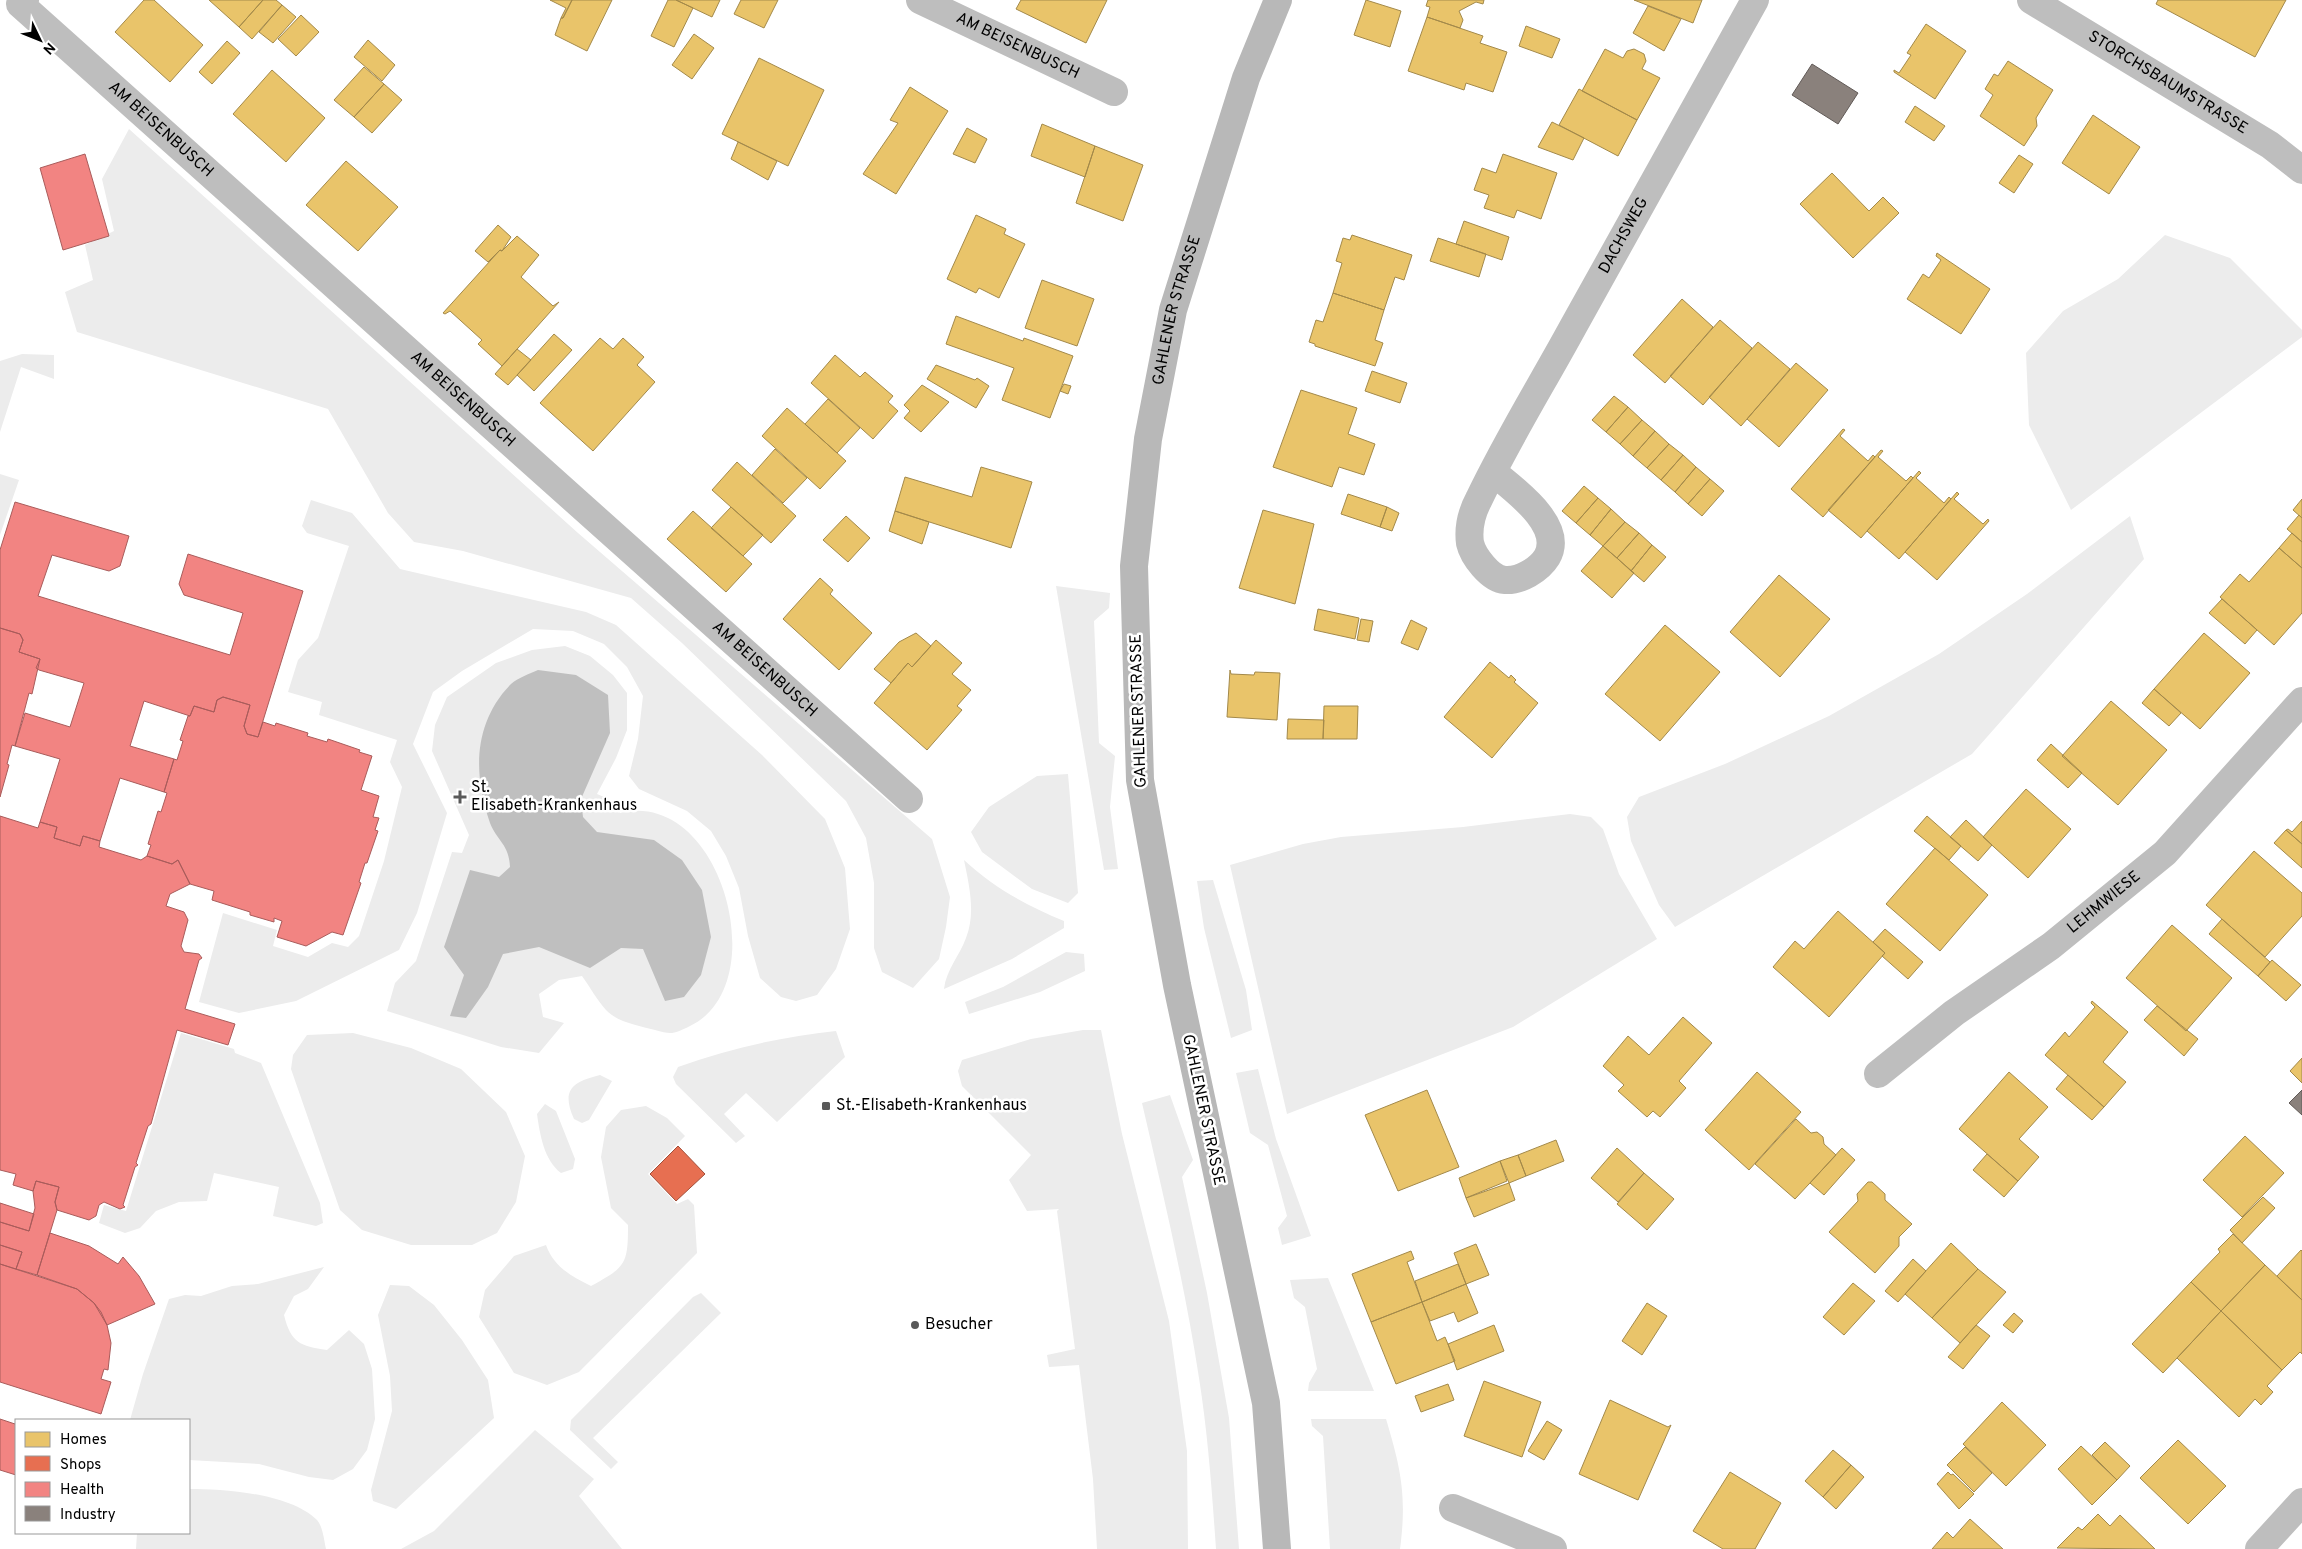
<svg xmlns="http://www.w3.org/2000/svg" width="2302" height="1549" viewBox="0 0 2302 1549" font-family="Overpass,sans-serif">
<rect width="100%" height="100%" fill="#fff"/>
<path fill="#ececec" d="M129,129L578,533L932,839L950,897L946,927L939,959L913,988L882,972L874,948V883L866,838L846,801L682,643L631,598L463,551L414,542L388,513L328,409L77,332L65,292L93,280L85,245L114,231L102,179Z
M2165,235L2230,258L2302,330V337L2071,510L2029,425L2026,353L2063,311L2118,279Z
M22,354L54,355V379L21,367L0,432V361Z
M0,474L19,480L0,535Z
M311,500L352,513L400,569L586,612L616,625L762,755L825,819L845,868L850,929L836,969L817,995L796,1001L781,997L760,978L748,936L739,888L726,856L711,831L687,811L639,789L629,776L638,739L643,696L627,667L604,644L573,631L533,629L462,671L433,692L413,744L447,813L417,913L399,950L296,1001L239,1013L199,1002L223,913L277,930L273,946L308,957L332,943L348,947L359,936L384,861L402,787L390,762L397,740L319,715L322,702L288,692L298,660L318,638L349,546L307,533L302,526Z
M2130,516L2144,559L1972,754L1675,927L1659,905L1631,841L1627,817L1639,797L1725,764L1829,716L1939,654L2027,594Z
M1056,586L1110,593L1109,608L1094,621L1099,743L1115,756L1110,807L1118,869L1104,870Z
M565,646L590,656L613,675L627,693V730L616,758L597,794L618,803L620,813C722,788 775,986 690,1026C674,1034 672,1035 655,1030C639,1026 617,1022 606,1010C597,1000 590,987 582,976L559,980L539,994L543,1017L564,1023L539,1053L501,1047L387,1011L395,983L416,961L452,852L462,853L469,835L432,751L435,725L447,697L496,663L532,650Z
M1068,774L1078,893L1068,903L1032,889L982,852L971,832L989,807L1037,776Z
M1570,814L1591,817L1603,829L1619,874L1657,939L1513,1027L1287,1114L1230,865L1303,844L1341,837L1463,827Z
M964,860C994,888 1026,905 1064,921V928L1012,959L944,989C946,970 960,955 966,938C976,913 969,885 964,860Z
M1213,880L1246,990L1252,1030L1231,1038L1204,928L1197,881Z
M1066,952L1084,954L1085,971L1040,992L969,1014L965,1002L1003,987Z
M1083,1030H1101L1122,1134L1169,1321L1187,1451L1188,1549H1097L1093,1479L1079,1365L1049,1367L1047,1355L1075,1349L1057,1211L1059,1209L1027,1211L1009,1180L1031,1155L962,1086L958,1071L962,1060L1031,1039Z
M836,1031L845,1057L777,1122L746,1093L724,1114L745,1136L736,1143L676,1084L673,1077L678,1067C730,1048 782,1037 836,1031Z
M181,1033L234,1049L235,1053L261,1063L320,1203L323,1223L316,1226L273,1216L279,1187L214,1173L207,1201L179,1202L156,1211L140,1228L125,1233L99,1223L104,1205L126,1211Z
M353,1033L411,1048L461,1069L506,1112L525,1156L516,1202L497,1233L472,1245H411L362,1230L340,1210L291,1069L293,1055L307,1035Z
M1258,1069L1276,1139L1311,1236L1282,1245L1278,1228L1287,1216L1268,1145L1250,1133L1236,1073Z
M600,1075L612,1081L589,1120L582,1123L574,1119C561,1090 572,1082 600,1075Z
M1170,1095L1193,1160L1182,1177L1207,1293L1229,1418L1239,1549H1216C1212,1492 1208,1435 1199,1378C1185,1286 1163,1194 1142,1103Z
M545,1104L556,1111L575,1159L573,1169L561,1173C544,1160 540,1135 537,1114Z
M646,1106L667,1118L685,1136L648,1174L677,1204L688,1199L694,1205L697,1253L579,1372L547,1385L514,1373L479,1317L485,1290L514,1256L546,1245C554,1267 571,1276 591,1286C626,1267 628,1264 628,1225L611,1208L601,1157L606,1127L621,1110Z
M324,1267L308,1289L294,1296L284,1315C291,1343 300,1346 327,1350L349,1330L364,1344L372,1369L375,1419L367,1450L353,1469L333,1480L309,1477L259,1464L189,1460V1420H130L143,1374L169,1299L185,1295L201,1296L232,1286L258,1284Z
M1328,1278L1374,1391H1308L1309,1383L1317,1369L1305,1307L1294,1298L1290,1280Z
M390,1285L409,1286L434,1305L462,1340L488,1380L494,1418L396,1509L373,1501L371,1490L392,1411L390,1376L378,1315Z
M701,1293L721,1313L593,1438L618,1462L611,1469L570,1430L571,1420L693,1297Z
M1311,1419H1386C1401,1469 1407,1496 1400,1549H1330L1323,1436L1312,1426Z
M535,1430L594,1479L579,1496L622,1549H401L434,1531Z
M189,1489C224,1489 290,1493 317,1520C323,1527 324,1540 326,1549H136L137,1533H189Z"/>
<path fill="#bfbfbf" d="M538,670L576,675L608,695L610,733L581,799L583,817L597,832L654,840L682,860L702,890L711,937L701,975L684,997L665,1001L643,949L621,948L590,968L539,947L503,954L488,987L466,1018L450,1016L464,975L444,947L470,870L499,877L510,867C509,844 497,841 490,823C473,774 473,723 511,684C518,678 529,674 538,670Z"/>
<path fill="#e9c46a" stroke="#a3894a" d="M144,0H154L203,45L170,82L115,32Z
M209,0H263L239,27Z
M263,0H276L282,5L252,39L239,27Z
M550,0H572L563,18H561L566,8Z
M572,0H612L587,51L555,35L561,18H563Z
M668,0H676L693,8L674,47L651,36Z
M676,0H720L712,17Z
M741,0H778L764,28L734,14Z
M1021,0H1107L1086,43L1016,9Z
M1366,0L1401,11L1390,47L1354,35Z
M1428,0H1484L1483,4L1476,2L1459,11L1463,20L1460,28L1427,17L1430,7L1426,6Z
M1634,0H1702L1693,23Z
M2158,0H2286L2255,57L2156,4Z
M282,5L296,17L273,43L259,32Z
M1648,6L1681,19L1664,51L1633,33Z
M301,15L319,32L296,56L278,39Z
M1427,17L1483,36L1480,43L1507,52L1493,92L1466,83L1464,90L1408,71Z
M1926,24L1966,51L1935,99L1894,72V70L1899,73L1911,55L1907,53Z
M1526,26L1560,39L1552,58L1519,46Z
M694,34L714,48L692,79L672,65Z
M368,40L395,65L382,81L354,57Z
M227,41L240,53L212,84L199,72Z
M1605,49L1623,58L1627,51L1634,49L1644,54L1646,61L1642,69L1660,78L1637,120L1582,91Z
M759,58L824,90L788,166L722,134Z
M2008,61L2053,90L2036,118L2037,126L2024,146L1980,116L1993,95L1985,89L1994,74L1998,76Z
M364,67L384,84L354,117L334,100Z
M272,70L325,118L286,162L233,114Z
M384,84L402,100L372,133L354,117Z
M910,87L948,111L896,194L863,174L898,123L890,120Z
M1579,89L1637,120L1618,156L1559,125Z
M1915,106L1945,126L1934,141L1905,122Z
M2093,115L2140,147L2109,194L2062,163Z
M1552,122L1584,138L1573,160L1538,147Z
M1042,124L1095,146L1085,177L1031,156Z
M967,128L987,139L975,163L953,154Z
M738,142L777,161L768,180L731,159Z
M1095,146L1143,165L1123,221L1076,203Z
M1503,154L1557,173L1541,219L1517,210L1514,218L1484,208L1489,195L1474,190L1482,168L1496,173Z
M2019,155L2033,164L2014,193L1999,183Z
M346,161L398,207L358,251L306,205Z
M1832,173L1869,211L1883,197L1899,213L1853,258L1800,204Z
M976,215L1006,229L1004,234L1025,244L999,298L979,288L976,293L947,279Z
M1464,221L1509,237L1502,260L1456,244Z
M498,225L511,237L502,251L500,250L488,262L475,251Z
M1352,235L1412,255L1404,280L1395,277L1384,310L1333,293L1342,263L1336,261L1343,238L1350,240Z
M517,236L539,255L521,277L553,306L559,302L502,366L478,344L482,340L450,311L445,314L443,313L500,250L502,251Z
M1438,238L1486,254L1479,277L1430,261Z
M1937,253L1990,289L1961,334L1907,299L1923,274L1929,278L1941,260L1936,256Z
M1042,280L1094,299L1077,346L1025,328Z
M1333,293L1384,310L1375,340L1383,343L1375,366L1315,346V344L1309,342L1316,320L1323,322Z
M1682,299L1713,327L1665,383L1633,355Z
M956,316L1023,341L1024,338L1073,356L1050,418L1002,400L1014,368L946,344Z
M1720,320L1752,348L1703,405L1670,376Z
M554,334L572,350L534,391L517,375Z
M600,338L613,349L623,338L644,357L637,365L655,382L593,451L540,403Z
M1758,342L1790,369L1741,426L1709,397Z
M517,349L531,360L508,385L495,374Z
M835,355L860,377L865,372L893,396L888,402L898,411L873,439L811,383Z
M1796,363L1828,390L1779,447L1747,419Z
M936,365L975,380L977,378L989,386L976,408L927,379Z
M1372,371L1407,383L1400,403L1365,391Z
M1064,384L1071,386L1068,394L1060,391Z
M922,385L949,402L921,432L904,418L910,411L904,405Z
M1301,390L1357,408L1348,434L1375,444L1364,475L1339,467L1332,487L1273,467Z
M1614,396L1628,407L1606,432L1592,420Z
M828,399L860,428L837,453L805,424Z
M1628,407L1642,420L1620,444L1606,432Z
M787,408L846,461L820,489L762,436Z
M1642,420L1655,431L1633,456L1620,444Z
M1843,429L1845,430L1840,436L1868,461L1873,455L1875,457L1823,517L1791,489Z
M1655,431L1669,444L1647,468L1633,456Z
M1669,444L1683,455L1661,480L1647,468Z
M775,449L807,478L783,503L752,475Z
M1881,450L1883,451L1878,457L1906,481L1911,476L1913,478L1861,538L1828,510Z
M1683,455L1696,467L1675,492L1661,480Z
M737,462L796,516L771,543L712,490Z
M981,467L1032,482L1011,548L895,511L905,477L972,497Z
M1696,467L1710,479L1688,504L1675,492Z
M1919,471L1921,473L1916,478L1944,503L1949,497L1951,499L1899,559L1867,531Z
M1710,479L1724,491L1702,516L1688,504Z
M1584,486L1598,498L1576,523L1562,511Z
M1957,492L1959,494L1954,499L1983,524L1988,519L1989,521L1937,580L1905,552Z
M1348,494L1387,507L1380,527L1341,514Z
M1598,498L1611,509L1590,535L1576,523Z
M2302,499V518L2293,510Z
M731,507L763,535L743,556L711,528Z
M1387,507L1399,513L1392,531L1380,527Z
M1611,509L1625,522L1603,546L1590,535Z
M1263,510L1314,524L1295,604L1239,588Z
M693,511L752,564L726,592L667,539Z
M895,511L929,522L922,544L889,531Z
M2299,515L2302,518V542L2287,529Z
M846,516L870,538L848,562L823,540Z
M1625,522L1639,533L1617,558L1603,546Z
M1639,533L1652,545L1631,571L1617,558Z
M2292,533L2302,542V568L2279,548Z
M1652,545L1666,557L1644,582L1631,571Z
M1603,546L1634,573L1612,598L1581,571Z
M2279,548L2302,568V613L2274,645L2220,597L2240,574L2249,582Z
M1779,575L1830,619L1780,677L1730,632Z
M820,578L833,590L830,594L872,633L839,670L783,619Z
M2222,599L2257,630L2245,644L2209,613Z
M1318,609L1359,618L1355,639L1314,630Z
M1361,619L1373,621L1369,642L1357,640Z
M1411,620L1427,628L1418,650L1401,643Z
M1665,625L1720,672L1660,741L1605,694Z
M916,633L931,646L912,667L908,663L891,683L874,669L899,642Z
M2204,633L2250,673L2200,729L2154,689Z
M936,640L962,663L952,674L971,690L957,706L962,710L927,750L874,703L908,663L912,667Z
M1490,662L1509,678L1511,675L1516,680L1514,682L1538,703L1492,758L1444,717Z
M1230,670L1231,674L1254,675L1255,672L1280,673L1277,720L1227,717Z
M2154,689L2181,713L2169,726L2142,703Z
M2111,701L2167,750L2118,805L2062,756Z
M1324,706H1358L1357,739H1323Z
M1288,719L1324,720L1323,739H1287Z
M2051,744L2082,773L2068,788L2037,760Z
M2026,789L2071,829L2028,878L1983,837Z
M1927,816L1961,846L1949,860L1914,831Z
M1966,820L1992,845L1978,861L1950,837Z
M2302,821V844L2286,830L2288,829L2292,832Z
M2286,830L2302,844V868L2274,843Z
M1935,848L1988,895L1940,951L1886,904Z
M2254,851L2302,893V916L2265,957L2206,905Z
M1838,911L1885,953L1829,1017L1773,967L1795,941L1804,949Z
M2222,919L2270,962L2258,976L2209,934Z
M2172,925L2232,978L2186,1031L2126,978Z
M1885,929L1923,962L1908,979L1882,956L1885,953L1873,942Z
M2272,960L2301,985L2286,1001L2258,976Z
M2092,1001L2128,1032L2103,1062L2126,1082L2104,1107L2045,1055L2065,1032L2069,1037L2095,1007L2091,1003Z
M2157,1006L2198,1039L2184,1056L2144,1020Z
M1683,1017L1712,1043L1679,1081L1686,1088L1660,1117L1653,1111L1647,1117L1618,1091L1624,1085L1603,1066L1628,1036L1649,1055Z
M2302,1058V1083L2290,1071Z
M1757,1072L1801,1112L1749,1170L1705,1130Z
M2009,1072L2048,1107L2019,1139L2039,1157L2018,1181L1959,1129Z
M2068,1075L2104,1107L2092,1120L2056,1089Z
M1427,1090L1459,1167L1398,1191L1365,1115Z
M1796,1119L1811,1133L1817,1132L1823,1137L1824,1144L1836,1155L1795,1199L1755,1164Z
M2245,1136L2284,1173L2242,1217L2203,1180Z
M1556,1140L1564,1161L1526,1176L1518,1155Z
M1617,1148L1644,1173L1618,1202L1591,1178Z
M1842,1148L1855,1160L1824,1195L1810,1183Z
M1987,1154L2018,1181L2004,1197L1973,1170Z
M1518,1155L1526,1176L1509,1183L1500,1161Z
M1500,1161L1507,1181L1466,1198L1459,1178Z
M1644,1173L1674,1199L1647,1230L1617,1204Z
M1868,1182H1872L1885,1194V1200L1912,1224L1899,1237V1246L1875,1273L1829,1232L1858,1201L1857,1194Z
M1509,1183L1515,1200L1474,1217L1466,1198Z
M2263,1197L2275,1208L2242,1243L2230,1230Z
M2233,1234L2265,1265L2221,1311L2191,1282L2220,1252L2218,1249Z
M1951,1243L1978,1269L1932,1318L1905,1294Z
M1476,1244L1489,1275L1466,1284L1454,1253Z
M2301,1250L2302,1251V1300L2277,1276Z
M1411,1251L1414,1259L1407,1262L1422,1302L1371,1322L1352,1274Z
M1913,1259L1926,1271L1898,1302L1885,1291Z
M1458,1264L1466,1284L1422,1302L1415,1281Z
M2265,1265L2302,1300V1354L2300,1352L2282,1370L2221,1311Z
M1978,1269L2006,1292L1960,1343L1932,1318Z
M2191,1282L2221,1311L2163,1373L2132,1344Z
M1853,1283L1875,1301L1844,1335L1823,1317Z
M1466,1284L1478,1313L1458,1322L1454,1312L1430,1321L1422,1302Z
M1422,1302L1437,1341L1445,1337L1455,1361L1396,1384L1371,1322Z
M1647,1303L1667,1316L1642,1355L1622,1341Z
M2221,1311L2282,1370L2267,1386L2273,1392L2261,1405L2255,1399L2239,1417L2177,1358Z
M2014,1313L2023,1321L2013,1333L2003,1325Z
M1494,1325L1504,1351L1457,1370L1448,1344Z
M1976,1325L1990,1336L1963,1369L1948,1357Z
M1484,1381L1541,1402L1522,1457L1464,1436Z
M1448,1384L1454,1400L1421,1412L1415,1396Z
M1610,1400L1668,1427L1671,1425L1638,1500L1579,1474Z
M2002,1402L2046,1445L2006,1486L1963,1444Z
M1547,1421L1562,1430L1544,1460L1528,1451Z
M2178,1440L2226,1486L2188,1524L2140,1478Z
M2105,1442L2130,1466L2117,1480L2092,1455Z
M2081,1446L2117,1480L2092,1505L2058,1469Z
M1965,1447L1992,1473L1974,1492L1947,1465Z
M1833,1450L1851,1465L1823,1497L1805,1481Z
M1851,1465L1864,1477L1836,1509L1823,1497Z
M1730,1472L1781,1503L1755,1549H1723L1693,1531Z
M1948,1472L1951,1475L1953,1474L1974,1494L1959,1509L1937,1484Z
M2098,1514L2110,1526L2120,1515L2155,1549L2057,1548L2078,1527L2082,1530Z
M1970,1519L2003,1549H1932L1947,1532L1953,1538Z"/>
<path fill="#e76f51" stroke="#a24e39" d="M678,1146L705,1174L676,1201L650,1174Z"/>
<path fill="#f28482" stroke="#a95c5b" d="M85,154L109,236L63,250L40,168Z
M15,502L129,536L120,566L109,571L52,555L38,596L230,655L243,613L184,595L179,584L188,554L303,591L258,737L247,734L244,726L250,705L223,697L217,700L214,712L194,706L190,716L144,701L130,746L174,759L164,792L120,778L100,841L83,836L80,846L54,838L57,827L40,822L60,759L15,746L25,713L70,727L84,683L39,670L36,668L40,659L19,652L23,640L20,634L0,628V550Z
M0,628L20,634L23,640L19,652L40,659L32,694L29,693L15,746L12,745L7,764L9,765L0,797Z
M223,697L250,705L244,726L247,734L258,737L263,722L275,726L276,723L308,733L307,736L327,742L328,739L360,750L359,752L372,756L361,790L379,796L373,817L379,818L375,830L378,831L367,863H365L359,882L361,883L343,935L332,932L306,946L277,937L282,921L274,918V922L250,915V912L212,900L214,891L190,884L178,860L172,864L147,856L151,845L148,844L158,811L161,812L167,793L164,792L174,759L177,760L183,741L180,740L188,716H190L194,706L214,712L217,700Z
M0,816L38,828L40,822L57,827L54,838L80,846L83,836L100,841L99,847L141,860L147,856L172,864L178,860L190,884L170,894L166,906L184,912L188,920L181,946L184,952L199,954L202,958L199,960L185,1009L235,1024L228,1045L177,1030L151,1124L148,1126L136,1163L138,1165L135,1167L123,1205L125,1207L120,1209L104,1202L99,1205L96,1216L89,1220L57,1210L55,1202L59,1187L36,1181L33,1191L13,1185L16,1174L0,1170Z
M36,1181L59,1187L55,1202L57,1210L37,1275L16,1269L22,1252L0,1245V1222L29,1231L35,1208L33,1191Z
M0,1203L34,1214L29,1231L0,1222Z
M50,1233L89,1246L118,1264L123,1257L139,1276L155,1304L107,1325L94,1303L77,1289L37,1275Z
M0,1245L22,1252L16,1269L0,1264Z
M0,1264L77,1289L94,1303L101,1312L107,1325L111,1343L108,1370L104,1369L101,1379L111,1382L101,1414L0,1382Z
M0,1419L15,1424L16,1421V1475L0,1470Z"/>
<path fill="#8a817c" stroke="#615a57" d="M1812,64L1858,93L1838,124L1792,95Z
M2302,1090V1115L2289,1103Z"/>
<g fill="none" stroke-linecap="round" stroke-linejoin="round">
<g stroke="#bebebe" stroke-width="28">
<path id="s1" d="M25,0L20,4L909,799"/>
<path id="s2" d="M920,0L1114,92"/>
<path id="s3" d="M2031,0L2270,145L2302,170"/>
<path id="s4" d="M1493,472C1513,489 1565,525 1547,557C1539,570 1520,581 1505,580C1490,579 1473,556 1470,543C1468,528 1472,512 1479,499C1507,440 1542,384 1573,327C1634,218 1694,109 1755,0"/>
<path id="s5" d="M1878,1074L1954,1013L2051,946L2165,853L2302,701"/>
<path d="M1453,1508L1553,1549"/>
<path d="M2259,1549L2302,1502"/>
</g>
<path stroke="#b8b8b8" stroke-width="28" id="s6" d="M1277,1549L1266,1403L1177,985L1140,780L1134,566L1148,439L1173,310L1246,78L1278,0"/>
</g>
<g fill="#595959" stroke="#fff" stroke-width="2">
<path d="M457.5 789.5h5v5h5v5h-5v5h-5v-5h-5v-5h5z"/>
<rect x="821" y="1101" width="10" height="10" rx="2.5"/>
<circle cx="915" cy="1325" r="5"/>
</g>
<g text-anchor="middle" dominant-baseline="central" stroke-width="5" stroke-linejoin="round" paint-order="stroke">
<g font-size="16" fill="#000" stroke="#fff">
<text stroke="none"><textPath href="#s2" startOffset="108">AM BEISENBUSCH</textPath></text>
<text stroke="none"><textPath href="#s3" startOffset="160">STORCHSBAUMSTRASSE</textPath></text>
<text stroke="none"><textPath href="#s1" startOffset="195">AM BEISENBUSCH</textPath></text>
<text stroke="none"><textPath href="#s4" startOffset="558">DACHSWEG</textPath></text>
<text stroke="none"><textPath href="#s6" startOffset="1256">GAHLENER STRASSE</textPath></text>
<text stroke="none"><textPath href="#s1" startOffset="600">AM BEISENBUSCH</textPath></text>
<text stroke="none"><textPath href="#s1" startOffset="1005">AM BEISENBUSCH</textPath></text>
<text transform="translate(1139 711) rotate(-92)">GAHLENER STRASSE</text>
<text stroke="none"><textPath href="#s5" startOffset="284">LEHMWIESE</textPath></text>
<text transform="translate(1203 1110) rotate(78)">GAHLENER STRASSE</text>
</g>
<g font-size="16" fill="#000" stroke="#fff" text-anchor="start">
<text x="471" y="788">St.<tspan x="471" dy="18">Elisabeth-Krankenhaus</tspan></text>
<text x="836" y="1106">St.-Elisabeth-Krankenhaus</text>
<text x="925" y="1325">Besucher</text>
</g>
</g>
<rect x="15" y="1419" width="175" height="115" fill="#ffffff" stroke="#999999"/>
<rect x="25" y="1432" width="25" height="15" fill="#e9c46a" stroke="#999999"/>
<text x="60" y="1444" font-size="15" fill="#000000">Homes</text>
<rect x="25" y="1456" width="25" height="15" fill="#e76f51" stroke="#999999"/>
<text x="60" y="1469" font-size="15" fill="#000000">Shops</text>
<rect x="25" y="1482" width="25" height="15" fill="#f28482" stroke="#999999"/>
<text x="60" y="1494" font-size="15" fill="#000000">Health</text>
<rect x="25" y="1506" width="25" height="15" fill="#8a817c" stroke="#999999"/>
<text x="60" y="1519" font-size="15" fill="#000000">Industry</text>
<g transform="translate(40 40) rotate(133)" stroke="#ffffff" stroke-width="4" paint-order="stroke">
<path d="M0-4L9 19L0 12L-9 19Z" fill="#000000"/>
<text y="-8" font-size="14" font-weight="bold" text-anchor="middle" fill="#000000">N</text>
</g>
</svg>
